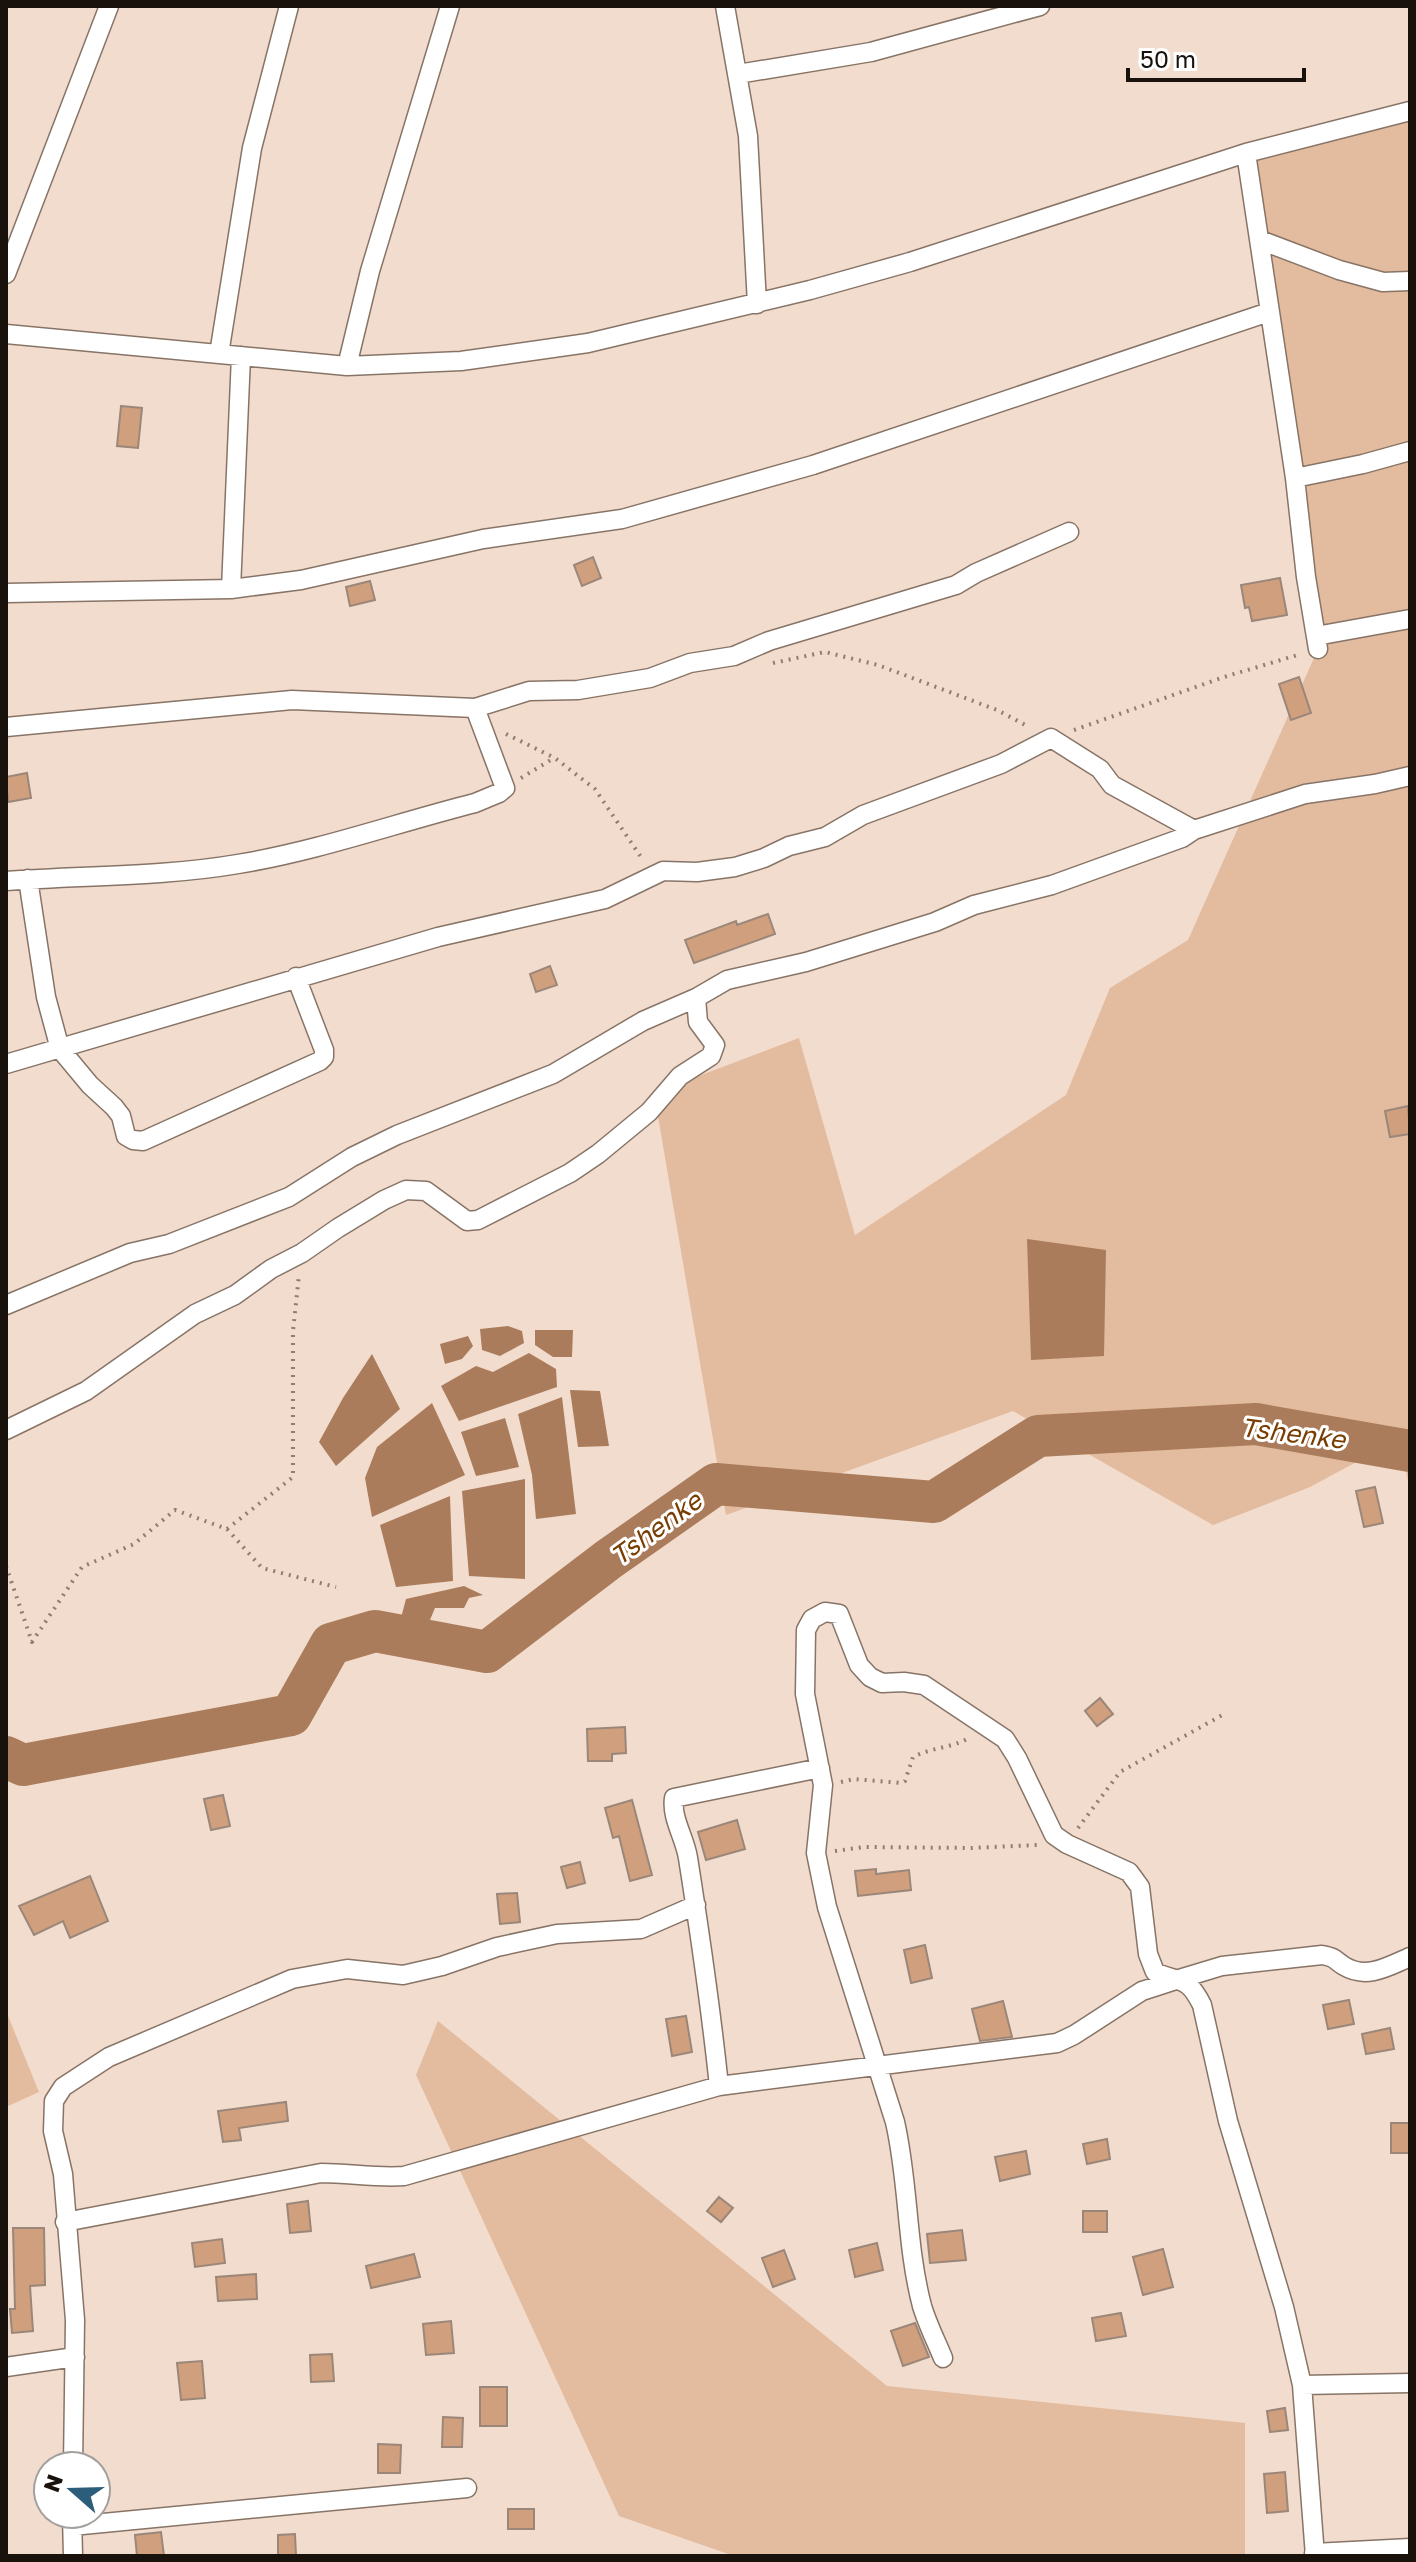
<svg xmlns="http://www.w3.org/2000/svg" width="1416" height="2562" viewBox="0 0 1416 2562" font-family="'Golos Text',sans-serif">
<rect width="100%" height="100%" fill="#f2dccd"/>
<path fill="#e3bb9f" d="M1410,111V1490L1399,1439L1310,1487L1213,1525L1013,1411L726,1515L654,1093L799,1038L855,1235L1066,1095L1110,988L1188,940L1318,649L1246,153Z
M6,2011L39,2092L6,2107Z
M438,2021L887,2386L1245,2423V2556H734L619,2516L416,2075Z"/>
<path fill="#aa7c5b" d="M1027,1239L1106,1250L1104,1356L1031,1360Z
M508,1326L522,1331L524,1343L500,1356L482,1350L480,1329Z
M535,1330H573L572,1357H553L535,1345Z
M468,1336L473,1346L462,1359L445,1364L440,1344Z
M529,1353L556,1369L557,1387L459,1421L441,1386L476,1366L493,1372Z
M372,1354L400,1409L336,1466L319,1442L343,1398Z
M570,1390L600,1391L609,1446L578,1447Z
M562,1397L576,1514L536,1519L532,1475L518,1414Z
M432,1403L465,1475L372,1517L365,1478L377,1447Z
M505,1418L519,1467L476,1476L461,1432Z
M525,1479V1579L469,1576L462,1491Z
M450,1496L453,1581L396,1587L380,1525Z
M464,1586L483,1595L469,1598L464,1608H435L427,1627L401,1618L406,1599Z"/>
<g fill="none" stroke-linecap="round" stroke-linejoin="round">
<path stroke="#aa7c5b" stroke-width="42" d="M6,1757L23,1765L291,1715L331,1644L375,1631L487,1652L609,1559L716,1484L934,1502L1038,1436L1256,1424L1410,1451"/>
</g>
<path fill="#d09f7e" stroke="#9b8779" stroke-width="2" d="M121,406L142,408L138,448L117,446Z
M593,557L601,578L582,586L574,565Z
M1280,578L1287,615L1252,621L1249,607L1245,608L1241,585Z
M370,581L375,600L350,606L346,587Z
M1299,677L1311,713L1291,720L1279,684Z
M27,773L31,798L8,802L6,777Z
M768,914L775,934L694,963L685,940L736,921L737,925Z
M550,966L557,985L536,992L530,974Z
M1408,1106L1410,1134L1390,1137L1385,1111Z
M1375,1487L1383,1523L1364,1527L1356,1491Z
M1100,1698L1113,1714L1097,1726L1085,1711Z
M625,1727L626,1753L612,1754V1761H588L587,1729Z
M223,1795L230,1826L211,1830L204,1799Z
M632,1800L652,1875L630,1881L619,1836L613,1838L605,1808Z
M737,1820L745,1849L706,1860L698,1832Z
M580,1862L585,1883L567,1888L561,1867Z
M876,1869V1874L909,1870L911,1890L858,1896L855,1871Z
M90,1876L108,1921L70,1938L63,1921L34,1935L19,1906Z
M517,1893L520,1922L500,1924L497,1894Z
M925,1945L932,1978L911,1983L904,1950Z
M1349,2000L1354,2024L1328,2029L1323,2005Z
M1003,2001L1012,2037L980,2041L972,2009Z
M686,2016L692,2052L672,2056L666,2019Z
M1390,2028L1394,2049L1366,2054L1362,2034Z
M286,2102L288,2121L239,2128L241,2140L223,2142L218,2111Z
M1391,2123H1410V2153H1391Z
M1107,2139L1110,2159L1087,2164L1083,2144Z
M1026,2151L1030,2174L1000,2181L995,2157Z
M719,2197L733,2208L721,2222L707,2211Z
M308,2201L311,2231L290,2233L287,2204Z
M1083,2211H1107V2232H1083Z
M13,2228H44L45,2285L30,2286L33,2331L12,2333L10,2309H15Z
M962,2230L966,2260L930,2263L927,2234Z
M222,2239L225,2263L195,2267L192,2243Z
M877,2243L883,2270L855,2277L849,2250Z
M1163,2249L1173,2287L1143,2295L1133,2257Z
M784,2250L795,2279L773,2287L762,2258Z
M414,2254L420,2277L371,2288L366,2266Z
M256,2274L257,2299L218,2301L216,2277Z
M1121,2313L1126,2336L1096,2341L1092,2318Z
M451,2321L454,2353L426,2355L423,2324Z
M915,2323L929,2357L903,2366L891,2331Z
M332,2354L334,2381L311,2382L310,2355Z
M202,2361L205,2398L181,2400L177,2363Z
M480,2387H507V2426H480Z
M1285,2408L1288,2430L1270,2432L1267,2411Z
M443,2417L463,2418L462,2447H442Z
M378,2444L401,2445L400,2473H378Z
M1285,2472L1288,2511L1267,2513L1264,2474Z
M508,2509H534V2529H508Z
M161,2532L164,2556H137L135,2535Z
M295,2534L296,2556H278V2535Z"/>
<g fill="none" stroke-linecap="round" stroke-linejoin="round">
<defs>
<path id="minor" d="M725,6L748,136L757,304
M738,74L871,52L1040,6
M1246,153L1295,478L1306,577L1318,649
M1260,240L1339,270L1383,282L1410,281
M6,274L109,6
M6,334L347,366L461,361L588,343L810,290L910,262L1246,153L1410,111
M219,354L252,148L289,6
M347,366L370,271L450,6
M1295,478L1363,464L1410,451
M231,589L241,356
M6,593L231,589L301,580L483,539L622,519L813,465L1269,312
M1316,636L1410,619
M475,708L529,691L578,690L650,678L690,663L734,656L769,641L956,585L976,573L1069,532
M6,727L292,700L475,708L505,788L499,793L475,803C396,823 318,851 238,864C162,877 83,875 6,881
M28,879L46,997L60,1049L90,1085L114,1107L121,1116L126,1136L133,1140L143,1141L320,1061L324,1057V1050L296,977
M6,1064L438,937L605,899L663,871L697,872L735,867L764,858L789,846L825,837L863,815L1001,764L1051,738L1100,769L1112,785L1194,830
M6,1305L130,1253L169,1244L289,1197L352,1157L397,1135L553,1074L643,1021L696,998L727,980L806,962L935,922L974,905L1052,885L1182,838L1194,830L1305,794L1375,784L1410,776
M6,1430L86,1391L195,1314L235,1295L271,1269L302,1253L338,1228L384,1200L406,1190L426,1191L467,1221L478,1220L570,1173L598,1154L649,1112L680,1076L711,1056L715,1045L698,1022L696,998
M719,2086C711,2010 700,1934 688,1858C685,1838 671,1818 674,1798L820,1768
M65,2222L321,2173C349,2173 376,2178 404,2176L719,2086L1057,2043L1074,2035L1142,1991L1179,1979L1222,1966L1322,1955C1337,1958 1333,1959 1344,1966C1367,1980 1389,1966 1410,1957
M943,2358C936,2341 927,2323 922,2306C906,2245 909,2183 895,2122L827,1907L816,1853L823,1785L805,1694L806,1630L812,1619L825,1612L839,1614L859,1665L870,1677L882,1683L904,1682L924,1685L1005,1739L1017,1758L1054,1835L1067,1844L1129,1872L1140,1887L1148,1954L1155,1972C1181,1984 1187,1975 1202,2005L1228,2121L1284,2307L1302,2385L1315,2556
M6,2367L75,2357
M1302,2385L1410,2383
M73,2466L75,2320L63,2174L53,2131L54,2101L63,2087L109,2057L292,1979L347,1969L403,1975L442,1966L497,1947L557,1934L641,1929L696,1905
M72,2515L73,2556
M72,2526L467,2488
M1314,2553L1410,2548"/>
</defs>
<use href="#minor" stroke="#877466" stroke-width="21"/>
<path stroke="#8d7e73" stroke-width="4" stroke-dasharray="2 6" stroke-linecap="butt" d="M773,663L825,652L878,665L997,710L1029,727
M1074,730L1224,677L1301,654
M506,734L555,758L595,789L643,860
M521,778L554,758
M227,1529L293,1477V1331L299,1275
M6,1566L32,1642L82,1567L134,1544L175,1510L227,1529L262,1568L336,1587
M841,1782L854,1779L901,1783L905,1781L913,1757C930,1748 950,1748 967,1739
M1078,1828L1120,1772L1226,1713
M835,1851L864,1847L970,1848L1037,1845"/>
<use href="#minor" stroke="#fff" stroke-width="18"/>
</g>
<g text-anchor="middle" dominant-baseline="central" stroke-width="6" stroke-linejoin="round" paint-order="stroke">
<g font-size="26" font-style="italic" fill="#783d01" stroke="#fff">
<text transform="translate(1293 1433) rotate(7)">Tshenke</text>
<text transform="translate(656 1528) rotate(-36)">Tshenke</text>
</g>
</g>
<rect width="1416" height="2562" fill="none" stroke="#19110c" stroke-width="16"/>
<g transform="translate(72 2490) rotate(290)"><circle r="38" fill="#ffffff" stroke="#a3a09e" stroke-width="2"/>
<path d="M0-6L14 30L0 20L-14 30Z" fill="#2c5e7b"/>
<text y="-12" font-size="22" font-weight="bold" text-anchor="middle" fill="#19110c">N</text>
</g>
<path d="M1128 68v12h176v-12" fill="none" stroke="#19110c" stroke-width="4"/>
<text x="1140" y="68" font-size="24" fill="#19110c" stroke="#ffffff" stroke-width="6" paint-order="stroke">50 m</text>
</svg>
